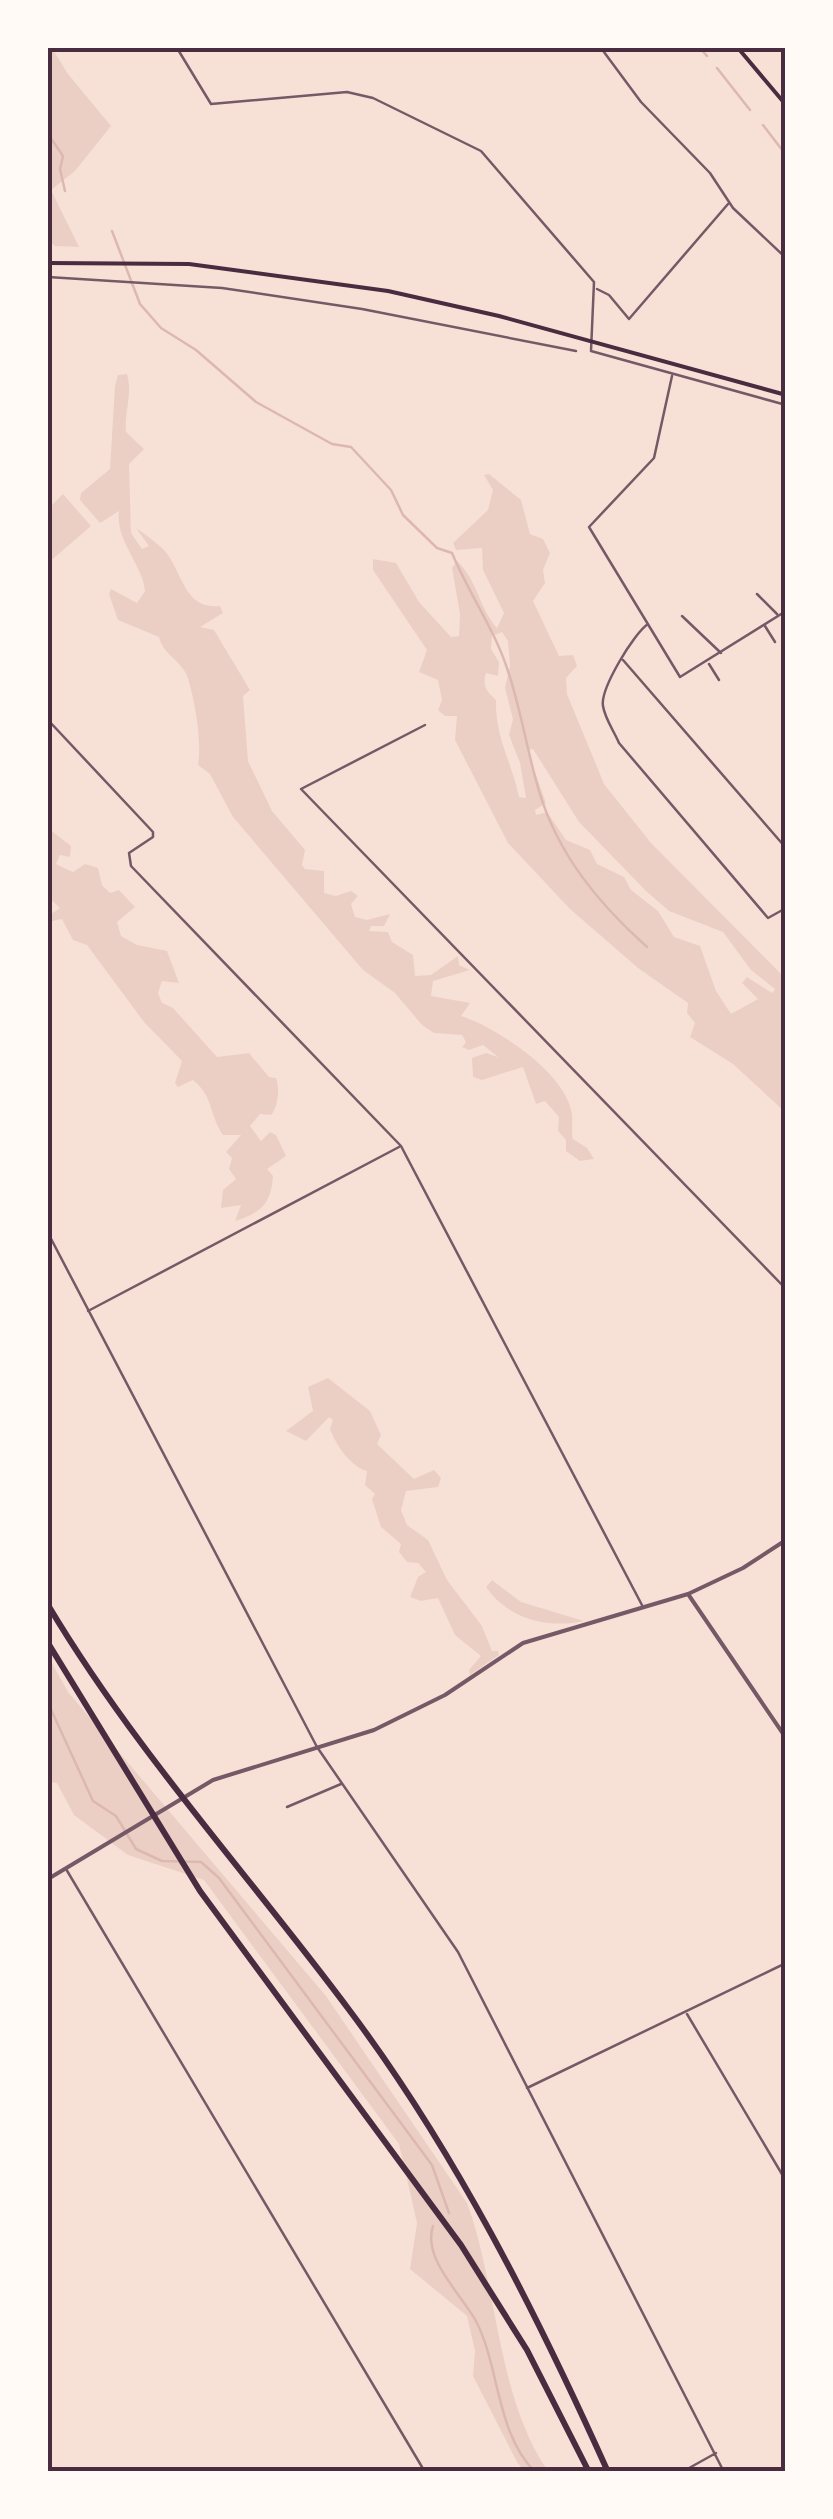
<svg xmlns="http://www.w3.org/2000/svg" width="833" height="2519" viewBox="0 0 833 2519" font-family="'Crimson Pro',serif">
<rect width="100%" height="100%" fill="#f7e1d7"/>
<path fill="#ebcfc5" fill-rule="evenodd" d="M48,48H52L68,74L111,126L75,171L51,190L79,247L55,246L48,241Z
M127,374C133,395 124,411 126,432L144,449L129,464L131,533L142,549L149,546L136,528C144,533 154,541 161,547C183,567 181,610 220,606L223,613L200,627L214,630L250,690L243,696L248,761L272,811L305,850L302,865L305,869L324,871V893L336,896L351,891L358,896L351,904L355,917L367,920L390,914L384,926H371L369,931L388,932L392,942L413,955L415,976L431,975L458,956L459,965L470,970L433,981L431,996L470,1003L461,1016C496,1027 568,1074 572,1115C573,1124 571,1131 573,1139L587,1148L594,1159L580,1161L566,1151V1140L558,1131L559,1117L545,1101L536,1104L523,1067L482,1080L473,1077L472,1058L486,1053L498,1057L483,1045L469,1050L462,1047L466,1042L462,1035L434,1033L422,1025L395,993L363,970L233,817L210,774L198,765C202,742 195,699 187,676C181,660 163,655 159,637L118,620L109,594L111,589L137,603L145,591C142,563 115,541 119,511L100,523L80,500L81,493L110,469L115,386L118,375Z
M489,474L521,500L530,534L543,539L550,553L543,570L545,583L533,601L559,656L573,655L577,666L566,678L567,694L604,784L651,843L785,978V1112L733,1064L690,1037L695,1023L687,1013L688,1003L638,968L570,909L508,843L455,740L457,716H445L438,710L442,700L438,680L419,672L427,650L373,570V559L396,563L419,602L451,637L459,636L460,614L452,568L457,561C477,579 479,608 497,628L504,613L483,570L482,548L456,550L453,543L488,510L493,490L484,475ZM502,632L508,641L510,666L505,688L513,719L509,735L520,763L526,798L519,797C512,763 495,737 496,700C487,692 482,686 486,673L498,676L499,662L491,649L492,636ZM533,749L579,822L646,891L669,911L723,932L751,970L775,989L772,993L747,977L742,983L758,999L731,1014L716,991L700,946L674,937L658,911L631,890L624,877L597,864L590,850L566,840L547,812L536,815L535,810L546,803L527,750Z
M63,494L91,526L48,563V509Z
M48,828L71,846L70,857L60,855L56,864L73,872L85,864L98,868L102,885L110,893L119,890L135,907L117,922L121,936L137,945L167,951L179,983L162,981L158,993L162,1003L173,1008L217,1057L249,1053L269,1077L276,1078C280,1088 278,1107 271,1115L260,1114L250,1126L261,1141L270,1132L276,1135L286,1156L267,1169L273,1176C271,1204 261,1213 235,1221L241,1205L221,1208L223,1190L236,1179L229,1169L232,1158L226,1152L241,1135H223C209,1115 214,1097 193,1080L178,1087L175,1083L182,1061L144,1022L87,945L73,940L62,919L48,922V916L60,908L48,897Z
M328,1378L370,1411L381,1435L377,1444L414,1479L434,1470L441,1478L438,1487L406,1491L401,1510L407,1525L428,1540L447,1580L482,1626L492,1651H498L499,1655L470,1675L469,1670L481,1656L455,1635L438,1598L421,1601L410,1597L418,1577L426,1572L418,1563L407,1562L399,1552L401,1544L381,1527L372,1499L375,1494L365,1485L367,1471C350,1466 336,1445 330,1429L333,1420L329,1417L306,1441L286,1431L313,1411L308,1387Z
M492,1580L521,1602L584,1621C548,1629 508,1619 486,1587Z
M48,1656L68,1692L326,1996L467,2203C498,2287 497,2398 548,2471H524L517,2462L473,2376L475,2351L467,2316L410,2269L417,2223L399,2144L204,1880L128,1855L74,1815L57,1783L48,1782L51,1718L48,1715Z"/>
<g fill="none" stroke-linecap="round" stroke-linejoin="round">
<path stroke="#dcb8b0" stroke-width="2.5" d="M700,48L707,56
M717,68L750,110
M763,125L786,155
M48,134L63,156L60,169L65,191
M112,231L140,304L161,328L196,350L256,402L332,444L351,447L391,490L403,515L437,548L452,553C469,594 494,628 508,671C521,710 527,751 539,791C558,855 599,904 647,947
M48,1703L93,1801L116,1816L136,1849L162,1861L201,1862L219,1878L432,2165L449,2213
M433,2226C422,2258 461,2294 476,2321C500,2368 496,2433 535,2472"/>
<path stroke="#755966" stroke-width="2.5" d="M177,48L211,104L347,92L373,98L481,151L594,282L591,351L786,405
M601,48L641,102L710,173L733,208L786,258
M48,277L222,288L362,309L576,351
M597,289L609,295L629,319L728,204
M672,376L654,458L589,527L680,677L786,611
M757,594L777,614
M682,616L721,653
M648,624C634,633 600,689 603,706C605,719 614,731 619,743L768,918L786,908
M765,626L775,642
M623,660L786,848
M709,664L719,680
M48,720L153,832V837L129,853L131,866L401,1146L643,1607
M425,725L301,789L786,1289
M48,1233L317,1747L458,1952L724,2472
M88,1311L399,1147
M287,1807L341,1784
M66,1869L425,2472
M687,2014L786,2181
M527,2088L786,1963
M682,2472L716,2453"/>
<path stroke="#755966" stroke-width="4" d="M688,1594L786,1738
M48,1879L213,1780L374,1730L445,1695L523,1643L688,1594L743,1568L786,1540"/>
<path stroke="#4a2c40" stroke-width="4" d="M738,48L786,105
M48,263L189,264L388,291L499,316L786,395"/>
<path stroke="#4a2c40" stroke-width="6" d="M48,1605C135,1751 249,1875 350,2011C455,2151 536,2312 608,2472
M48,1643L200,1891L461,2245L527,2350L589,2472"/>
</g>
<rect width="833" height="2519" fill="none" stroke="#fffaf5" stroke-width="100"/>
<rect x="50" y="50" width="733" height="2419" fill="none" stroke="#4a2c40" stroke-width="4"/>
</svg>
